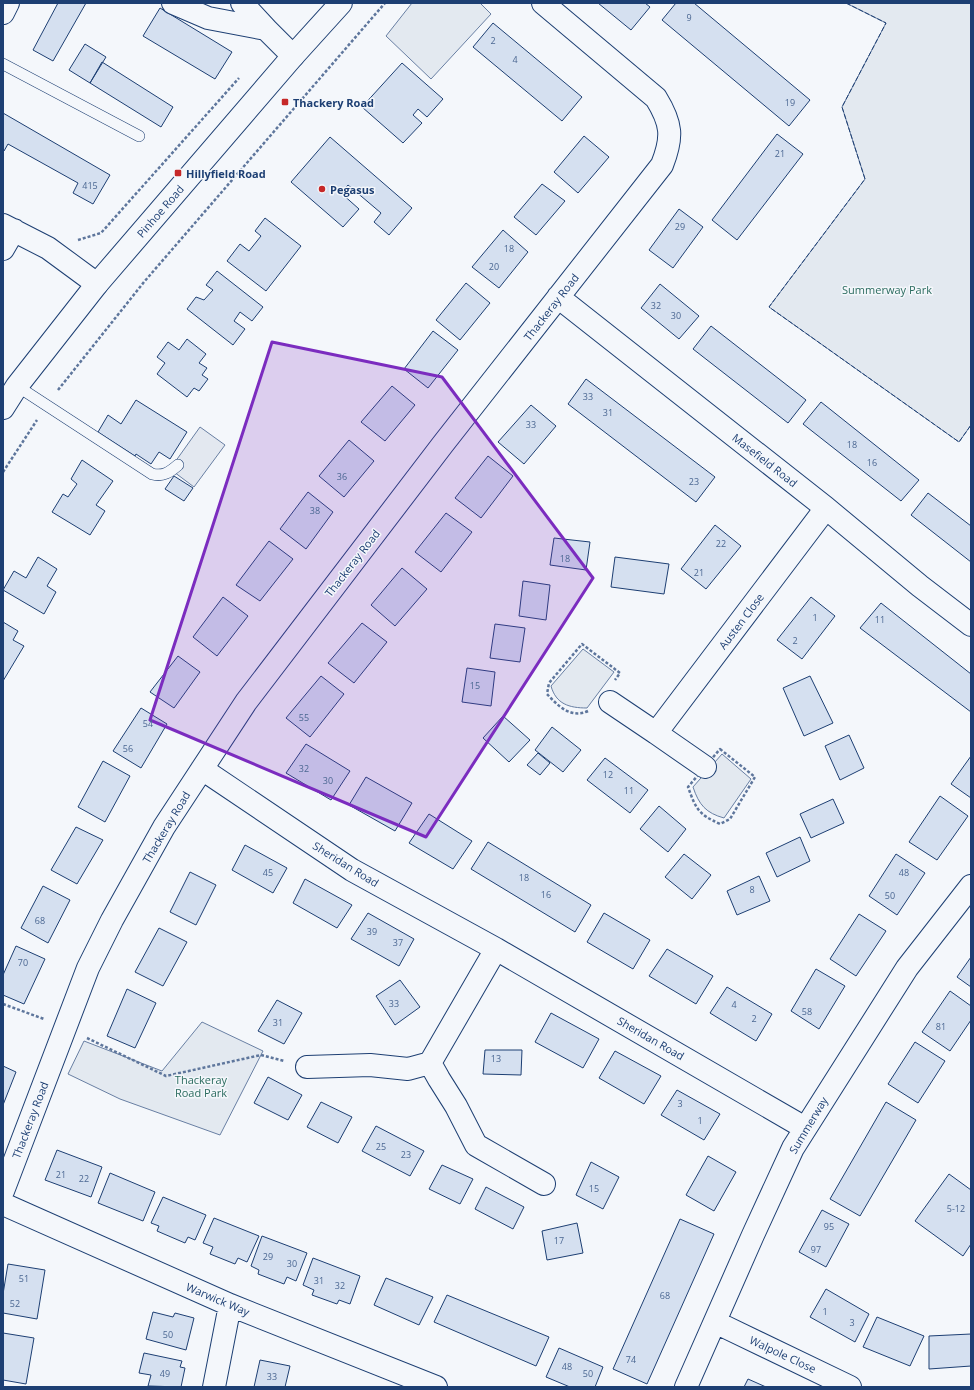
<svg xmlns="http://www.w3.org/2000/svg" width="974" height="1390" viewBox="0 0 974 1390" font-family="'Open Sans',sans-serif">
<rect width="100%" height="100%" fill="#f4f7fb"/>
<path fill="#e3e9f0" stroke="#687fa3" d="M412,3H480L491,14L431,79L386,36Z
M846,3H971V425L959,442L769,307L865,179L842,107L886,23Z
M583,649L614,672L587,708C569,708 556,704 551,686Z
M722,754L751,779L724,818C706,813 699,805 693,787Z
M202,1022L263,1051L220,1135L120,1099L68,1074L84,1041L162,1071Z"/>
<path fill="#e3e8f0" stroke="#687fa3" d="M200,427L225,445L194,487L170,469Z"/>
<path fill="#d5e0f0" stroke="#1d3f73" d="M58,3H86L53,61L33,50Z
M598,3H645L650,7L631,30Z
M676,3H694L810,100L789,126L662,20Z
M160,8L232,52L215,79L143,36Z
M493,23L582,97L562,121L473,47Z
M85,44L106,57L90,83L69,70Z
M102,62L173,107L161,127L90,83Z
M402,63L443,99L427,117L418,109L413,115L422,123L403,143L362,107Z
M3,113L110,175L93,204L73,193L78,183L8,144L4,151H3Z
M777,134L803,154L737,240L712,220Z
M584,136L609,157L578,193L554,172Z
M330,137L412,208L389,235L374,222L381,213L348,185L341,193L359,209L343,227L291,182Z
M542,184L565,201L536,235L514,217Z
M679,209L703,227L673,268L649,250Z
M265,218L301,246L266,291L227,261L240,244L249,251L261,236L255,231Z
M503,230L528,252L499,288L472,267Z
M217,271L263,307L252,321L240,312L234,321L245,329L233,345L187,309L196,297L204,300L213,290L206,285Z
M466,283L490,303L460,340L436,320Z
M660,284L699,316L679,339L641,308Z
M711,326L806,400L788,423L693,349Z
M433,331L458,350L428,388L404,369Z
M187,339L206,354L199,363L207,368L202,375L208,379L199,391L194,388L187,397L157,374L165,363L157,357L168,342L179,350Z
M586,379L715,477L696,502L568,404Z
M392,386L415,405L385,441L361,422Z
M136,400L187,432L170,459L159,452L151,464L136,454L135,456L98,432L108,415L121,424Z
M821,402L919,480L901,501L803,424Z
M531,405L556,426L524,464L498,442Z
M349,440L374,461L344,497L319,476Z
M488,456L513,476L481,518L455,498Z
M82,460L113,481L96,505L105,511L90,535L52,512L63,494L68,497L77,484L71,479Z
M174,476L193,488L184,501L165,489Z
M308,492L333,512L306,549L280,529Z
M928,493L971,526V562L911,515Z
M446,513L472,532L441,572L415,552Z
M715,525L741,546L706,589L681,569Z
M554,538L590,542L586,570L550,565Z
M269,541L293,559L260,601L236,585Z
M38,557L57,569L47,586L56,592L44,614L3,590L14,571L26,578Z
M615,557L669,564L664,594L611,587Z
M402,568L427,589L395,626L371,605Z
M523,581L550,585L546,620L519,616Z
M223,597L248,616L217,656L193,637Z
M811,597L835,616L802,659L777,640Z
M881,603L971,674V712L860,628Z
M3,622L18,631L13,640L24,646L3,681Z
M362,623L387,642L354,683L328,663Z
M495,624L525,628L520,662L490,658Z
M178,656L200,672L174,708L150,692Z
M467,668L495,672L491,706L462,702Z
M321,676L344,694L310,737L286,718Z
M810,676L833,723L804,736L783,688Z
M141,708L167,724L141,768L113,751Z
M503,716L530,740L509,762L483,738Z
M552,727L581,750L563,772L535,750Z
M849,735L864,768L840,780L825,746Z
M306,744L350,771L331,800L286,773Z
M538,753L550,763L540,775L527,765Z
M971,756V798L951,784Z
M605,758L648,790L630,813L587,780Z
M103,761L130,776L105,822L78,807Z
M366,777L412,803L395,831L349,805Z
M940,796L968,816L937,860L909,842Z
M833,799L844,823L811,838L800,814Z
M659,806L686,829L668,852L640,829Z
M429,814L472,841L453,869L409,843Z
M76,827L103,840L77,884L51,870Z
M800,837L810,861L777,877L766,853Z
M488,842L591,905L575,932L471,869Z
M245,845L287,868L273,893L232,870Z
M684,854L711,875L692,899L665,877Z
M896,854L925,873L897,915L869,896Z
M190,872L216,885L196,925L170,912Z
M759,876L770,901L737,915L727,891Z
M305,879L352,905L337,928L293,903Z
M43,886L70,900L48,943L21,928Z
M368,913L414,939L399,966L351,939Z
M604,913L650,940L633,969L587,942Z
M859,914L886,931L856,976L830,959Z
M159,928L187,942L163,986L135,972Z
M16,946L45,959L24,1004L3,995V975Z
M667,949L713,976L696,1004L649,976Z
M971,957V987L957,977Z
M816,969L845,986L819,1029L791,1011Z
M400,980L420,1007L395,1025L376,996Z
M727,987L772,1014L756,1041L710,1013Z
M127,989L156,1003L135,1048L107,1036Z
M950,991L971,1006V1020L950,1051L922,1032Z
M277,1000L302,1013L284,1044L258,1031Z
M551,1013L599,1039L583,1068L535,1042Z
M915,1042L945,1061L918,1103L888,1084Z
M485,1050H522L521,1075L483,1074Z
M615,1051L661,1076L644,1104L599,1078Z
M3,1066L16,1072L3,1105Z
M268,1077L302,1095L288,1120L254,1103Z
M677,1090L720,1114L704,1140L661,1115Z
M321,1102L352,1117L338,1143L307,1127Z
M886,1102L916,1120L860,1216L830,1199Z
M376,1126L424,1151L410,1176L362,1151Z
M57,1150L102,1167L91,1197L45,1180Z
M708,1156L736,1172L714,1211L686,1195Z
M591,1162L619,1177L603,1209L576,1195Z
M442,1165L473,1179L460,1204L429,1189Z
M110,1173L155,1192L143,1221L98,1203Z
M949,1174L971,1190V1244L963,1256L915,1221Z
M486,1187L524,1207L513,1229L475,1209Z
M163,1197L206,1215L195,1240L188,1237L185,1243L157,1231L159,1226L151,1223Z
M822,1210L849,1224L826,1267L799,1252Z
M214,1218L259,1236L247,1262L238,1258L235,1264L210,1254L213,1247L203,1243Z
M680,1219L714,1234L647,1384L613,1369Z
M577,1223L583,1253L547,1260L542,1231Z
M262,1236L307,1253L296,1281L287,1277L284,1284L258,1274L259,1270L251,1266Z
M313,1258L360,1276L350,1304L339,1300L337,1304L312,1295L314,1290L303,1285Z
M8,1264L45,1270L37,1319L3,1313V1294Z
M386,1278L433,1297L419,1325L374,1305Z
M826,1289L869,1314L855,1342L810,1317Z
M447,1295L549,1337L536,1366L434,1322Z
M153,1312L173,1317L175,1313L194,1318L186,1350L146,1339Z
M877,1317L924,1336L910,1366L863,1347Z
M3,1333L34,1338L26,1384L3,1380Z
M971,1334V1366L929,1369V1336Z
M559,1348L603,1367L595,1387H570L546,1377Z
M144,1353L182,1361L180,1367L185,1368L181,1387L148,1386L151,1375L139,1373Z
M260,1360L290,1366L285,1387H254Z
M748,1379L766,1387H744Z"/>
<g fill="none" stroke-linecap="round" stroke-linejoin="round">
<defs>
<path id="lane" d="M3,64L139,136
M17,386L152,474C163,477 170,472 178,465"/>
<path id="street" d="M173,3L208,18L266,29L293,56
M242,3L266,29
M3,13L8,3
M3,225L48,248L97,284
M3,249L14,230
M558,297L826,508L920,586L971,625
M610,702L656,733
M705,767L656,733L826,508
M202,769L352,870L496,949L805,1128
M496,949L430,1063L439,1079L456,1106L476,1145L544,1184
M307,1067L370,1065L408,1069L430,1063
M3,1191L88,968L112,920L164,827L246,702L443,444L662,165C673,137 672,124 656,98L543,3
M3,1204L230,1305L436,1387
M715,1322L850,1387
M214,1387L230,1305
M686,1387L753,1235L793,1148L907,968L971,886"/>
<path id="secondary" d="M3,408L17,386L97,284L293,56L341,3"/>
</defs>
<use href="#lane" stroke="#1d3f73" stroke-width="12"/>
<use href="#street" stroke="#1d3f73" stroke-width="24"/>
<use href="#secondary" stroke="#1d3f73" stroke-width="24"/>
<path stroke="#5e769c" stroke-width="2.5" stroke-dasharray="3 2" stroke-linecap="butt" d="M78,240L101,233L239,78
M58,390L144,282L385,3
M3,472L37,420
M588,711C571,719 558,706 547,694L549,683L582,644L620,673L615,680
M720,749L755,777L730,819L720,824C698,814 696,809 688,787Z
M3,1004L44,1019
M87,1038L166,1076L261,1055L284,1061"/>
<use href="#lane" stroke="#f4f7fb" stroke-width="11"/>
<use href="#street" stroke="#f4f7fb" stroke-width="22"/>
<use href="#secondary" stroke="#f4f7fb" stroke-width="22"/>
<path stroke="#1d3f73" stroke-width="1" stroke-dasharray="5 2" stroke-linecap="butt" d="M846,3L886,23L842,107L865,179L769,307L959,442L971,425"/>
</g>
<path fill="#7b2cbf" fill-opacity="0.2" stroke="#7b2cbf" stroke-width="3" stroke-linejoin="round" d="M272,342L442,377L593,578L426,837L150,720Z"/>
<g fill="#c62828" stroke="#f4f7fb" stroke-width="1.5">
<rect x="281" y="98" width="8" height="8" rx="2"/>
<rect x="174" y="169" width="8" height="8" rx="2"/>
<circle cx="322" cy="189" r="4"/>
</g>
<g text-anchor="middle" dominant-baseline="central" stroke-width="3" stroke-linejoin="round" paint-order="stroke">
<g font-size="9" fill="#4b6792">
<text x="689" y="17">9</text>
<text x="493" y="40">2</text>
<text x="515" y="59">4</text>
<text x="790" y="102">19</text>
<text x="780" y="153">21</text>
<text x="90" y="185">415</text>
<text x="680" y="226">29</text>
<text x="509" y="248">18</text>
<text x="494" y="266">20</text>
<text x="656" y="305">32</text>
<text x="676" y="315">30</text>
<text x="588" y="396">33</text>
<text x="608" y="412">31</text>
<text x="531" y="424">33</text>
<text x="852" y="444">18</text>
<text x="872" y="462">16</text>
<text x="342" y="476">36</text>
<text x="694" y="481">23</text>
<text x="315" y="510">38</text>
<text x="721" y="543">22</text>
<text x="565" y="558">18</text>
<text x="699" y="572">21</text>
<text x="815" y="617">1</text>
<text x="880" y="619">11</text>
<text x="795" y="640">2</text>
<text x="475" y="685">15</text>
<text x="304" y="717">55</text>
<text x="148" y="723">54</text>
<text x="128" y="748">56</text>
<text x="304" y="768">32</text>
<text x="608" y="774">12</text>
<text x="328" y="780">30</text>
<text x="629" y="790">11</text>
<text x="268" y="872">45</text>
<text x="904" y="872">48</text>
<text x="524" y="877">18</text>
<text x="752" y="889">8</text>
<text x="546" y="894">16</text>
<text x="890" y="895">50</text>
<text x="40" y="920">68</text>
<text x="372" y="931">39</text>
<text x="398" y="942">37</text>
<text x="23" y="962">70</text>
<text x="394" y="1003">33</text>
<text x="734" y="1004">4</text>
<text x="807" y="1011">58</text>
<text x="754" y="1018">2</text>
<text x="278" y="1022">31</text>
<text x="941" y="1026">81</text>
<text x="496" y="1058">13</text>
<text x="680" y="1103">3</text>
<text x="700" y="1120">1</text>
<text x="381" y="1146">25</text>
<text x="406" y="1154">23</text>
<text x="61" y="1174">21</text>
<text x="84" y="1178">22</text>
<text x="594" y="1188">15</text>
<text x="956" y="1208">5-12</text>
<text x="829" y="1226">95</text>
<text x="559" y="1240">17</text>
<text x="816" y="1249">97</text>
<text x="268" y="1256">29</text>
<text x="292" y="1263">30</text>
<text x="24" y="1278">51</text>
<text x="319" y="1280">31</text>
<text x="340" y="1285">32</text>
<text x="665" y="1295">68</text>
<text x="15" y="1303">52</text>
<text x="825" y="1311">1</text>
<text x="852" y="1322">3</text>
<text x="168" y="1334">50</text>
<text x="631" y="1359">74</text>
<text x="567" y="1366">48</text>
<text x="165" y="1373">49</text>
<text x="588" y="1373">50</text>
<text x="272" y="1376">33</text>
</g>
<g font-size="11" font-weight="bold" fill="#1d3f73" stroke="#f4f7fb" text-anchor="start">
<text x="293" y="102">Thackery Road</text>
<text x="186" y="173">Hillyfield Road</text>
<text x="330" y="189">Pegasus</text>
</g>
<g font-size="11" fill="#1d3f73" stroke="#f4f7fb">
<text transform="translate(160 211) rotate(-49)">Pinhoe Road</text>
<text transform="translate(551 307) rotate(-52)">Thackeray Road</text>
<text transform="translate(765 460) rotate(38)">Masefield Road</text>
<text transform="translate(352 563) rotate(-52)">Thackeray Road</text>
<text transform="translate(741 621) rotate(-53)">Austen Close</text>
<text transform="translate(166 827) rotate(-59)">Thackeray Road</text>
<text transform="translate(346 864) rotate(32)">Sheridan Road</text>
<text transform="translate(651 1038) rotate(30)">Sheridan Road</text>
<text transform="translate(30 1120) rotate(-69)">Thackeray Road</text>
<text transform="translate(808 1125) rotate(-59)">Summerway</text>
<text transform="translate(218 1299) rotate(23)">Warwick Way</text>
<text transform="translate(783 1354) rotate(25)">Walpole Close</text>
</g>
<g font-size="11" fill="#2c6c60" stroke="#f4f7fb">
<text x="887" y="289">Summerway Park</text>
<text x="201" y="1079">Thackeray<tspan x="201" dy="13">Road Park</tspan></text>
</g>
</g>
<rect width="974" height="1390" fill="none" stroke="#1d3f73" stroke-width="8"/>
</svg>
